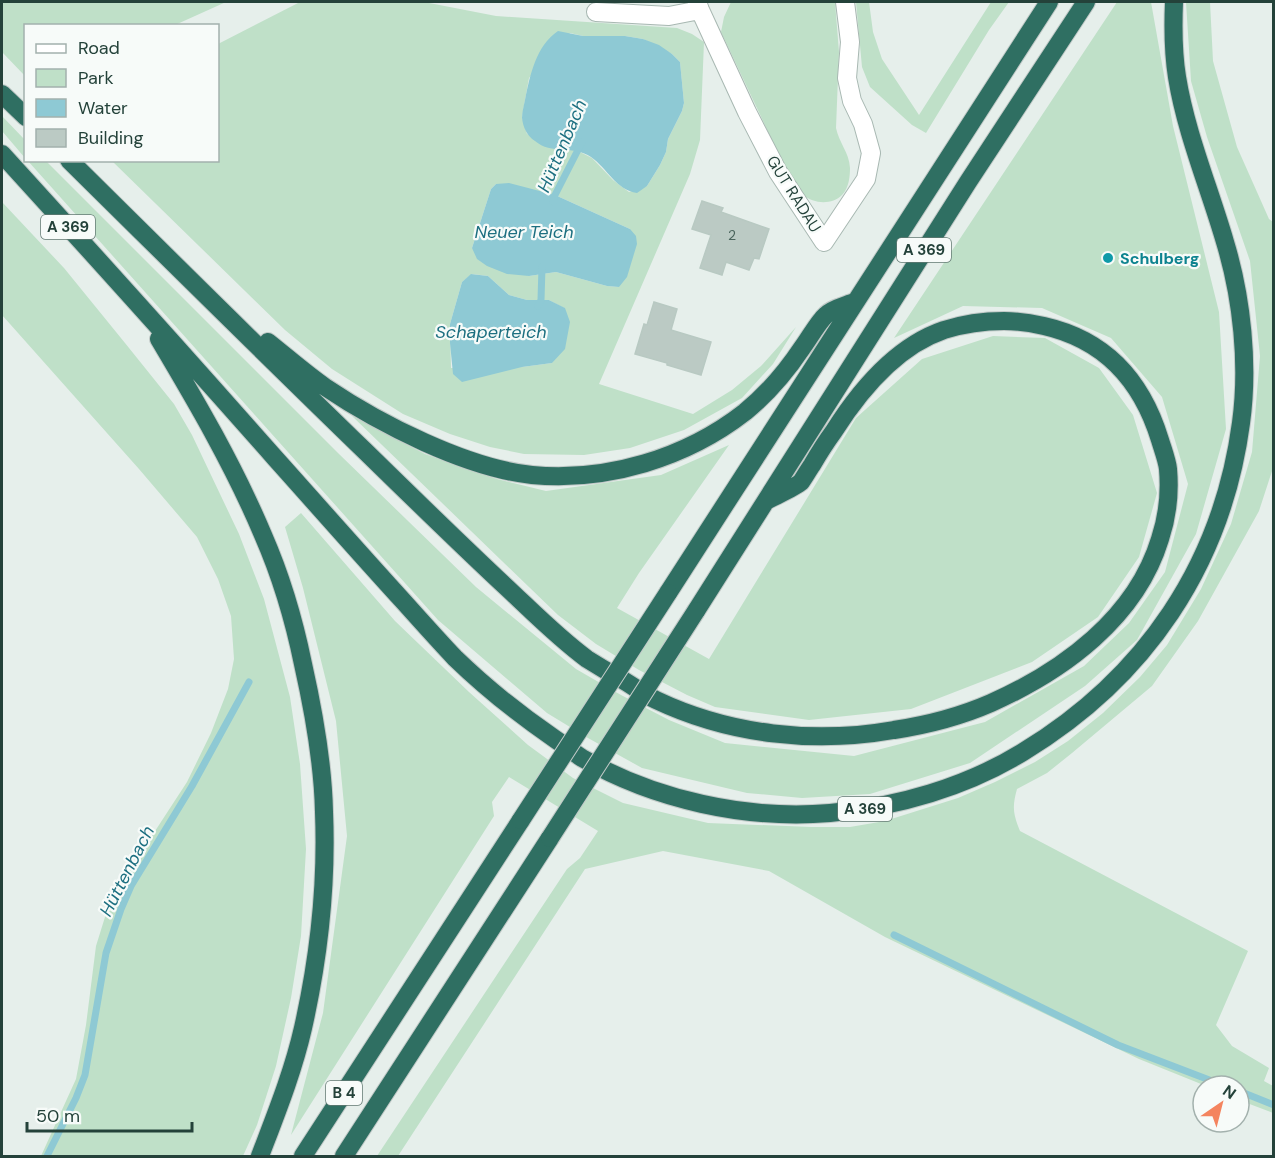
<svg xmlns="http://www.w3.org/2000/svg" width="1275" height="1158" viewBox="0 0 1275 1158" font-family="'DM Sans',sans-serif">
<rect width="100%" height="100%" fill="#e6efeb"/>
<path fill="#bfe0c8" fill-rule="evenodd" d="M2,2H226L175,25L26,26L25,76L2,52Z
M300,2H424L496,16L677,28L692,34L704,42L700,140L690,174L599,384L693,414L732,390L761,366L796,327L773,364L742,398L684,430L630,448L584,455L524,454L490,447L450,434L403,414L332,369L285,330L112,161L218,160V44ZM570,33L583,36H625L643,39L672,54L680,62L684,103L682,111L668,139L666,152L660,165L647,186L629,192L613,180L592,158L578,151L527,134L522,117L529,78ZM496,184L555,195L630,229L619,287L607,286L556,272L529,276L472,248L491,189ZM472,274L488,276L509,295L527,300H549L564,308L552,363L522,367L451,368L450,324L462,282Z
M731,2H835L839,52L836,128C839,143 849,152 850,168C850,176 849,188 842,195C832,205 814,204 803,195C797,191 793,182 789,176L721,32L724,17Z
M856,2H869L873,32L882,59L919,115L991,2H1009L989,30L926,133L912,125L870,87L862,67Z
M1117,2H1151L1173,126L1219,312L1226,429L1196,534L1137,640L1085,686L970,763L870,794L802,798L747,793L642,768L588,738L547,713L438,620L28,161H46L338,453L476,587L576,669L621,695L669,720L725,743L854,756L985,722L1084,666L1129,623L1165,572L1188,484L1162,397L1111,338L1042,308L963,306L894,338Z
M1186,2H1210L1213,61L1237,147L1269,219L1273,222V468L1259,511L1198,621L1152,686L1072,753L1047,773L1017,789C1012,807 1013,814 1020,831L1248,951L1216,1025L1232,1046L1269,1068L1264,1081L1273,1086V1113L1239,1100V1086H1206L1139,1059L885,937L769,871L663,851L585,869L398,1156H377L567,869L580,858L598,831L509,777L492,802L494,816L291,1135L323,1013L347,836L336,721L303,588L285,527L301,513L395,621L469,692L528,745L573,778L623,803L708,823L811,827H850L885,821L958,798L995,782L1035,762L1068,741L1103,713L1140,677L1167,645L1201,589L1231,524L1252,452L1260,356L1250,261L1207,137L1191,81Z
M2,116L25,140V158L2,131Z
M2,202L64,268L125,343L174,404L192,435L239,534L264,599L290,697L300,764L306,849L301,936L291,998L276,1066L257,1125L243,1156H41L76,1079L86,1025L96,946L105,917L129,871L187,782L211,733L228,689L234,659L231,616L218,579L197,537L139,469L2,315Z
M993,336L1045,338L1099,368L1133,415L1157,493L1139,557L1098,617L1032,662L911,709L809,720L715,707L687,695L639,670L596,644L558,615L352,416L425,454L497,479L546,491L661,475L729,445L639,573L617,608L709,659L856,418L922,359Z"/>
<path fill="#8ec9d4" d="M558,31L583,36H625L643,39L659,45L672,54L680,62L684,103L682,111L668,139L666,152L660,165L647,186L637,193C616,190 607,168 591,157C574,145 551,155 535,141C527,136 523,127 522,118C522,112 524,105 525,100C530,75 536,46 558,31Z
M509,183L555,195L630,229L636,236L637,244L627,277L619,287L607,286L556,272L529,276L507,274L487,266L477,259L472,248L491,189L496,184Z
M471,274L488,276L509,295L527,300H549L565,308L570,322L565,349L552,363L522,367L462,382L453,374L450,343V324L462,282Z"/>
<g fill="none" stroke-linecap="round" stroke-linejoin="round">
<path stroke="#8ec9d4" stroke-width="7" d="M553,202L555,195L582,142
M538,306L541,300L542,267
M894,935L1118,1045L1225,1086
M1239,1091L1274,1105
M47,1156L76,1098L85,1075L106,953L121,909L131,886L192,786L249,682"/>
</g>
<path fill="#bbcac4" stroke="#b8c9c2" stroke-width="1.5" d="M702,201L723,208L721,212L769,229L759,259L754,258L749,270L726,262L722,275L700,268L711,235L692,229Z
M654,302L677,309L671,330L711,342L701,375L667,365V363L635,354L644,324L647,325Z"/>
<g fill="none" stroke-linecap="round" stroke-linejoin="round">
<defs>
<path id="minor" d="M697,2L700,10L747,112L778,172L824,242L866,179L871,153L863,124L852,101L847,78L850,42L845,2
M596,12L669,16L700,10"/>
<path id="highway" d="M2,94L26,117
M2,154C94,255 185,356 275,458C318,506 361,555 404,602C421,621 438,640 455,658C486,688 520,715 555,739C564,745 573,752 582,758C655,800 746,820 830,813C897,807 966,787 1023,752C1145,678 1222,565 1241,423C1249,365 1242,298 1225,242C1209,187 1186,133 1177,77C1173,52 1173,26 1174,2
M69,160C168,258 266,355 365,451C411,496 457,541 504,585C531,610 557,637 587,659C598,666 610,673 621,679C633,686 644,694 656,700C730,735 814,744 894,730C927,725 959,717 991,703C1063,671 1136,618 1160,539C1167,518 1170,492 1168,469C1167,460 1163,450 1160,440C1142,381 1106,340 1044,326C1031,323 1018,321 1004,321C984,321 963,324 944,330C897,346 860,390 834,431C826,442 819,453 812,465C811,466 802,481 801,482C794,488 775,496 766,501
M159,339C197,403 234,466 263,535C281,576 294,620 303,664C314,713 323,763 324,812C327,885 319,957 303,1028C293,1072 276,1114 260,1156
M268,342C287,357 305,373 325,387C380,424 466,468 532,475C607,482 686,458 745,412C767,394 786,372 802,348C809,339 818,322 826,315C831,309 847,305 854,302
M668,593L1049,2
M696,611L968,182L1086,2
M303,1156L521,820
M344,1156L550,838"/>
</defs>
<use href="#minor" stroke="#a8b8b2" stroke-width="20"/>
<use href="#highway" stroke="#c2cac8" stroke-width="20"/>
<use href="#minor" stroke="#fff" stroke-width="18"/>
<use href="#highway" stroke="#2f6f62" stroke-width="18"/>
<defs>
<path id="highway-bridge" d="M521,820L668,593
M550,838L696,611"/>
</defs>
<use href="#highway-bridge" stroke="#c2cac8" stroke-width="20" stroke-linecap="butt"/>
<use href="#highway-bridge" stroke="#2f6f62" stroke-width="18"/>
</g>
<circle fill="#0f9aa8" stroke="#f7fbf9" stroke-width="2" cx="1108" cy="258" r="6"/>
<g text-anchor="middle" dominant-baseline="central" stroke-width="4.5" stroke-linejoin="round" paint-order="stroke">
<g font-size="14" fill="#4a645c">
<text x="732" y="235">2</text>
</g>
<g fill="#f7fbf9" stroke="#637a73" stroke-width="1.5">
<rect x="41" y="215" width="54" height="24" rx="4.5"/>
<rect x="897" y="238" width="54" height="24" rx="4.5"/>
<rect x="838" y="797" width="54" height="24" rx="4.5"/>
<rect x="326" y="1081" width="36" height="24" rx="4.5"/>
</g>
<g font-size="15" font-weight="bold" fill="#24423a">
<text x="68" y="227">A 369</text>
<text x="924" y="250">A 369</text>
<text x="865" y="809">A 369</text>
<text x="344" y="1093">B 4</text>
</g>
<g font-size="16" fill="#24423a" stroke="#f7fbf9">
<text transform="translate(794 194) rotate(58)">GUT RADAU</text>
</g>
<g font-size="16" font-weight="bold" fill="#0d838f" stroke="#f7fbf9" text-anchor="start">
<text x="1120" y="258">Schulberg</text>
</g>
<g font-size="18" font-style="italic" fill="#1c6f80" stroke="#f7fbf9">
<text transform="translate(562 146) rotate(-67)">Hüttenbach</text>
<text x="524" y="232">Neuer Teich</text>
<text x="491" y="332">Schaperteich</text>
<text transform="translate(127 871) rotate(-63)">Hüttenbach</text>
</g>
</g>
<rect width="1275" height="1158" fill="none" stroke="#24423a" stroke-width="6"/>
<rect x="24" y="24" width="195" height="138" fill="#f7fbf9" stroke="#a3b1ad" stroke-width="1.5"/>
<rect x="36" y="44" width="30" height="9" fill="#ffffff" stroke="#a3b1ad" stroke-width="1.5"/>
<text x="78" y="54" font-size="18" fill="#24423a">Road</text>
<rect x="36" y="69" width="30" height="18" fill="#bfe0c8" stroke="#a3b1ad" stroke-width="1.5"/>
<text x="78" y="84" font-size="18" fill="#24423a">Park</text>
<rect x="36" y="99" width="30" height="18" fill="#8ec9d4" stroke="#a3b1ad" stroke-width="1.5"/>
<text x="78" y="114" font-size="18" fill="#24423a">Water</text>
<rect x="36" y="129" width="30" height="18" fill="#bbcac4" stroke="#a3b1ad" stroke-width="1.5"/>
<text x="78" y="144" font-size="18" fill="#24423a">Building</text>
<g transform="translate(1221 1104) rotate(35)"><circle r="28" fill="#f7fbf9" stroke="#a3b1ad" stroke-width="1.5"/>
<path d="M0-4.5L10 22L0 15L-10 22Z" fill="#f4845f"/>
<text y="-9" font-size="16" font-weight="bold" text-anchor="middle" fill="#24423a">N</text>
</g>
<path d="M27 1122v9h165v-9" fill="none" stroke="#24423a" stroke-width="3"/>
<text x="36" y="1122" font-size="18" fill="#24423a" stroke="#f7fbf9" stroke-width="4.5" paint-order="stroke">50 m</text>
</svg>
